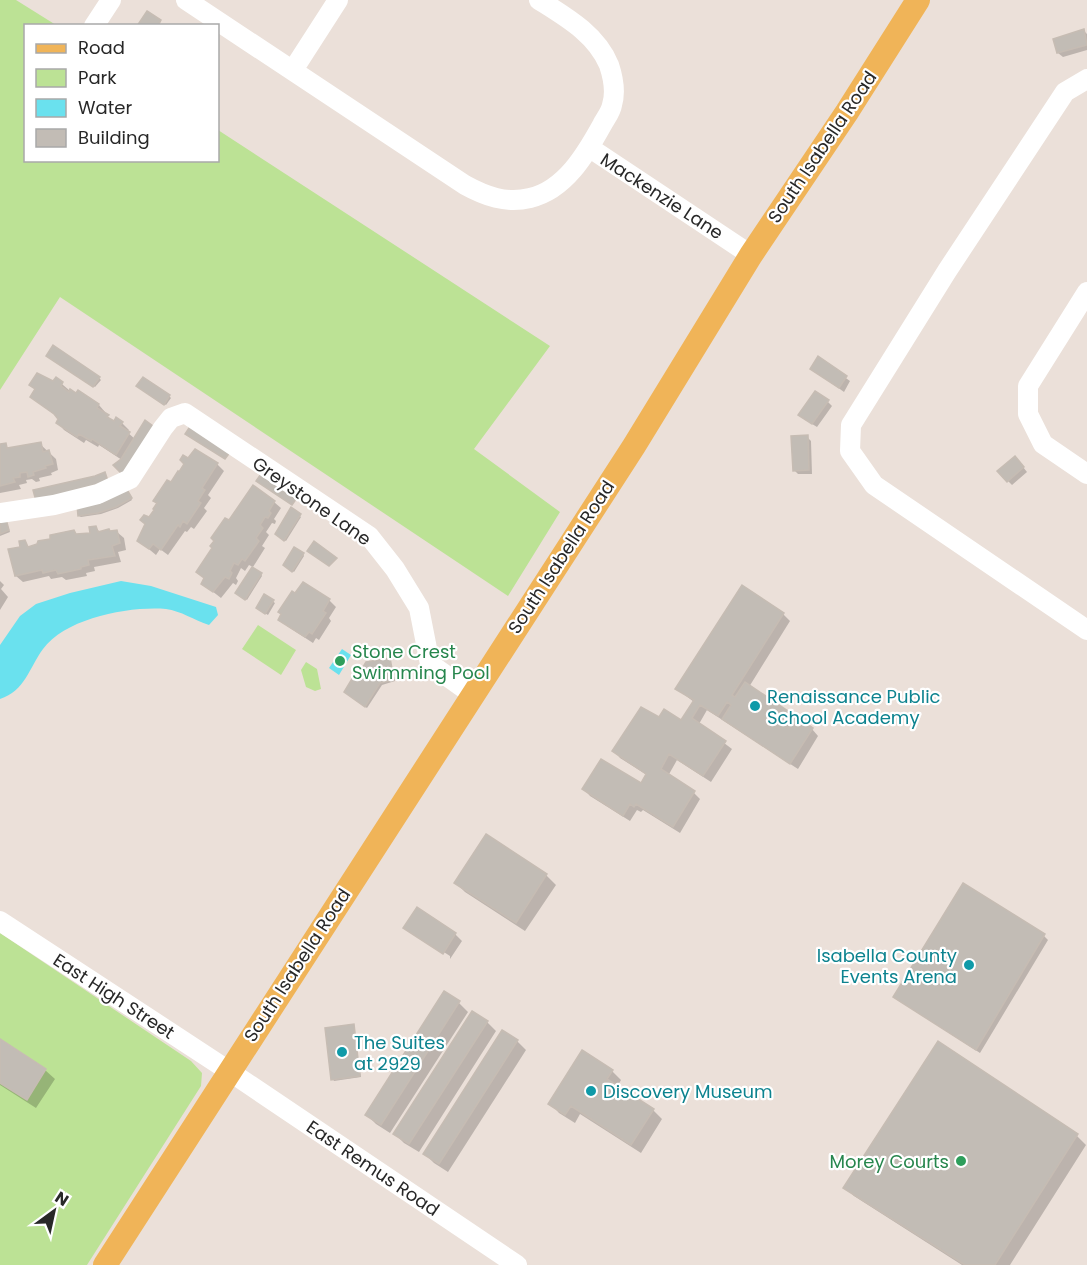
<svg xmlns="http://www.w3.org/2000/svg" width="1087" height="1265" viewBox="0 0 1087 1265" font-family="Poppins,sans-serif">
<rect width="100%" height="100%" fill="#ebe0d9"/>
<path fill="#bce295" d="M0,0H16L56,25L26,26V160H218V130L550,346L474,449L560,512L508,596L60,297L0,390Z
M258,625L296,650L281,675L242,649Z
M306,662L317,669L321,689L315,691L306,687L301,670Z
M0,933L191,1061L202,1073L201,1086L87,1265H0Z"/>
<path fill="#6ae1ee" d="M121,581L151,586L216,607L218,615L209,625C194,620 181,611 166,609C129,606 66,618 43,649C29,668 25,691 0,699V645L20,616L36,604L70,593Z
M342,649L351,655L339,675L329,668Z"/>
<path fill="#0003" d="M1084,31L1087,34V50L1063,57L1058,53L1055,40Z
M53,348L99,378L101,380L95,387L50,357Z
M819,359L850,381L844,392L812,369Z
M56,379L76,396L79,392L99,405L105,412L104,414L115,423H122L129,430L127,432L135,439L122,460L99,445L98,447L86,440L84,443L64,430L58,423L60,419L32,397L54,383Z
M140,387L169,396L171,398L166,405Z
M828,402L832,406L817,427L804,419Z
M807,437L811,441L812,474H798L794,470Z
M40,444L56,459L58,470L51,473L52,475L39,478L40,481L36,482L32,479L26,480L27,483L19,485L21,489L0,493V446L5,445L9,449Z
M189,460L217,464L224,471L208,495L211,498L204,508L207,511L194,529L191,527L187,532L185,531L168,555L160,549L156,555L139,541L171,484Z
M1019,462L1027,472L1012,485L1008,481Z
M127,491L132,500L118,508L101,514L81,517L79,516Z
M274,502L281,508L274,519L276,521L275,524L272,523L266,532L269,535L262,546L265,548L253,567L249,565L245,571L241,568L236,578L238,581L236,585L233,583L221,598L203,584L229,522Z
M291,509L301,517L286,541L278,536Z
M7,523L10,532L0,536V524Z
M95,527L101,533L117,532L124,538L126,550L118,552L121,562L94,567L95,571L86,573L87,576L66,580L62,577L51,579L49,576L23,582L16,576L24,542L30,548L92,534Z
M303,554L304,556L294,572L286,566Z
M261,574L262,576L247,600L238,594Z
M0,581L4,585L1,589L8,597L0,610Z
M742,587L783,614L790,621L749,687L812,729L818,736L798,769L707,710L699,724L732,749L711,782L677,760L668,776L694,793L700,799L680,833L643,810L641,812L637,810L630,821L590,796L584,789L641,786L647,775L620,758L614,751L660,720L681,722L694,702L677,689Z
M296,595L329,600L336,607L329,618L331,621L319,640L316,638L313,643L287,626L280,619Z
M265,596L275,603L268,615L260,610Z
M390,660L395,681L382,685L367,708L347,693L356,681Z
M486,836L546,875L556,885L525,931L465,892L456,883Z
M405,928L455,934L462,941L450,959V956L411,931V933Z
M1044,936L1048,940L980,1053L899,1000Z
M445,993L459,1003L468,1012L390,1133L376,1124L367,1115Z
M487,1022L496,1031L419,1152L404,1143L395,1134Z
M353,1026L361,1077L334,1081L333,1079Z
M0,1041L45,1070L55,1079L36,1108L0,1085Z
M517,1041L526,1050L448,1172L434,1163L425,1154Z
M938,1043L1077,1136L1086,1145L1010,1265H962L854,1196L845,1187Z
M612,1071L621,1080L617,1087L653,1110L662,1119L641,1153L580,1114L575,1123L559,1113L550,1103Z"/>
<path fill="#c2bcb5" stroke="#c6bcb3" stroke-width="1.5" d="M147,11L161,20L158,26H137Z
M1084,29L1087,45L1057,53L1053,39Z
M53,345L100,377L93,387L46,356Z
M818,356L847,376L839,388L810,369Z
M37,373L53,381L56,377L63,382L61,386L69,392L70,389L76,393L78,390L99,404L97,408L109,415L107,417L114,421L116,417L123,422L120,426L130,432L116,455L92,439L91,441L79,434L77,437L56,423L58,419L54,414L30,397L35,389L29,385Z
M143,377L170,395L164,405L136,386Z
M815,391L829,400L812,424L798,415Z
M145,420L157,429L122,474L113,465L121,459Z
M191,425L231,451L225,459L185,434Z
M808,435L809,470L793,471L791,436Z
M41,442L43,452L49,450L53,464L45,466L46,468L33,472L34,475L28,477L27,472L20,473V477L13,478L15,482L0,486V444L6,443L7,448L13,447Z
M195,449L218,463L202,488L205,490L198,501L201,503L187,524L183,521L180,527L178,525L161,550L153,544L149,549L137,541L145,524L140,520L144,515L149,517L154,510L153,509L157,503L153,501L167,480L171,482L178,471L179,472L184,464L180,460L183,455L188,458Z
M1015,456L1024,467L1007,482L997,471Z
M263,471L299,495L292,505L256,481Z
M105,472L108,481L36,501L33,490L95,476Z
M253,485L275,501L269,511L271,513L268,518L265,517L260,525L263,528L256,538L259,541L245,561L242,559L238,565L234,563L230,571L232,573L229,579L225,577L213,592L201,584L204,578L196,572L212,548L210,546L214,541L211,538L225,518L229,520Z
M126,488L132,498L116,507L98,513L78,516L77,505Z
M291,507L301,514L284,541L275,534Z
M6,519L9,530L0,534V521Z
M96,526L98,532L109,529L110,531L117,530L120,543L112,546L115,556L88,560L89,565L81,567V569L58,574L56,570L43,573L42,570L15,576L8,549L20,547L19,541L25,540L28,547L37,544L38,541L50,539V535L74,530L76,534L90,533L89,527Z
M314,541L337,558L329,566L307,551Z
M294,547L304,553L292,572L283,565Z
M252,567L262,573L245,600L235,593Z
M303,582L330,599L323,611L326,613L312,634L309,632L305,637L278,620L281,614L278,612L292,591L295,593Z
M742,585L784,613L732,695L735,697L745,682L813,728L790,764L722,719L731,705L727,702L718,716L700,705L692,718L726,741L703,776L669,754L661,769L695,791L673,827L636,804L634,807L630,804L623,816L582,789L601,759L641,783L646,774L612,751L641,707L659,717L664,709L681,720L694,700L675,689Z
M264,594L274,600L265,614L256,608Z
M390,658L394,680L380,683L365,707L344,692L353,677L356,679L366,662Z
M486,834L547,874L516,923L454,883Z
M963,883L1045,934L976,1050L893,997Z
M417,907L456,933L443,954L403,928Z
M444,991L460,1001L381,1125L365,1115Z
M472,1011L488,1021L409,1144L393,1134Z
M354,1024L360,1076L331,1080L325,1028Z
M502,1030L518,1040L439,1164L423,1154Z
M0,1039L46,1069L27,1100L0,1083Z
M938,1041L1078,1134L995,1265H965L843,1188Z
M582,1050L613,1070L607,1079L654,1109L631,1145L571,1106L565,1115L548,1104Z"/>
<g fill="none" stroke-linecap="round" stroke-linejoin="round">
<path stroke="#fff" stroke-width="20" d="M186,0L465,185C485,196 506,204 530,198C565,190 586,154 602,125C605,119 611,112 612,105C616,92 613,77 609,65C596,34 566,17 539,0
M94,26L111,0
M293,70L338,0
M1087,79L1065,92L947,271L851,425L850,451L874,485L1087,630
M590,148L751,255
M1087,292L1028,386V414L1043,444L1087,474
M0,513L54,505L98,494L130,479L163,428L171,418L185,413L369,536L395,569L419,608L430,664L472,694
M0,921L229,1071L517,1265"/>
<path stroke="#f0b458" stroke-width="24" d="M105,1265L634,446L751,255L847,112L918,0"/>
</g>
<g fill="#2e9e5b" stroke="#fff" stroke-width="2">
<circle cx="340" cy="661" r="6"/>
<circle cx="961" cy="1161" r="6"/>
</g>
<g fill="#0f9aa8" stroke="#fff" stroke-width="2">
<circle cx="755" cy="706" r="6"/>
<circle cx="969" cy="965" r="6"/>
<circle cx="342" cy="1052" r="6"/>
<circle cx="591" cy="1091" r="6"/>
</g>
<g text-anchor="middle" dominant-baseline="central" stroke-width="4.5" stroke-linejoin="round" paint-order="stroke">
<g font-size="18" fill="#282828" stroke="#fff">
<text transform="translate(822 147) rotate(-56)">South Isabella Road</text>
<text transform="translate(662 196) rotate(33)">Mackenzie Lane</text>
<text transform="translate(312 501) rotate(35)">Greystone Lane</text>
<text transform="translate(561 557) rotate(-57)">South Isabella Road</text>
<text transform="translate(297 965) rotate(-57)">South Isabella Road</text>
<text transform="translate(114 996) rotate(33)">East High Street</text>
<text transform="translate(373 1168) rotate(34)">East Remus Road</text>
</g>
<g font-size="18" fill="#27864d" stroke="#fff" text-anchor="start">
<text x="352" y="651">Stone Crest<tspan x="352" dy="21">Swimming Pool</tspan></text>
<text x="949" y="1161" text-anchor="end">Morey Courts</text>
</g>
<g font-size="18" fill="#0d838f" stroke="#fff" text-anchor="start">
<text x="767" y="696">Renaissance Public<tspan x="767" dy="21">School Academy</tspan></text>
<text x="957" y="955" text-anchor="end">Isabella County<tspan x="957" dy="21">Events Arena</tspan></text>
<text x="354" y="1042">The Suites<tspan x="354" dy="21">at 2929</tspan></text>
<text x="603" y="1091">Discovery Museum</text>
</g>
</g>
<rect x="24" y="24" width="195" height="138" fill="#ffffff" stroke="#a9a9a9" stroke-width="1.5"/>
<rect x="36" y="44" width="30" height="9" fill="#f0b458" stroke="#a9a9a9" stroke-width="1.5"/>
<text x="78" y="54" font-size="18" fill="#282828">Road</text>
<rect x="36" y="69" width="30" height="18" fill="#bce295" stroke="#a9a9a9" stroke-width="1.5"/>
<text x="78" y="84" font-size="18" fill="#282828">Park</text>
<rect x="36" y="99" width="30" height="18" fill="#6ae1ee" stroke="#a9a9a9" stroke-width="1.5"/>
<text x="78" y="114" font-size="18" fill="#282828">Water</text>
<rect x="36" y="129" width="30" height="18" fill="#c2bcb5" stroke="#a9a9a9" stroke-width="1.5"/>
<text x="78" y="144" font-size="18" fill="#282828">Building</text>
<g transform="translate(54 1211) rotate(33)" stroke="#ffffff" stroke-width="4.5" paint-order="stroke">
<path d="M0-4.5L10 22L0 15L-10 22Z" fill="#282828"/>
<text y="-9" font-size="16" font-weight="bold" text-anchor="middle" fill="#282828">N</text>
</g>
</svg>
